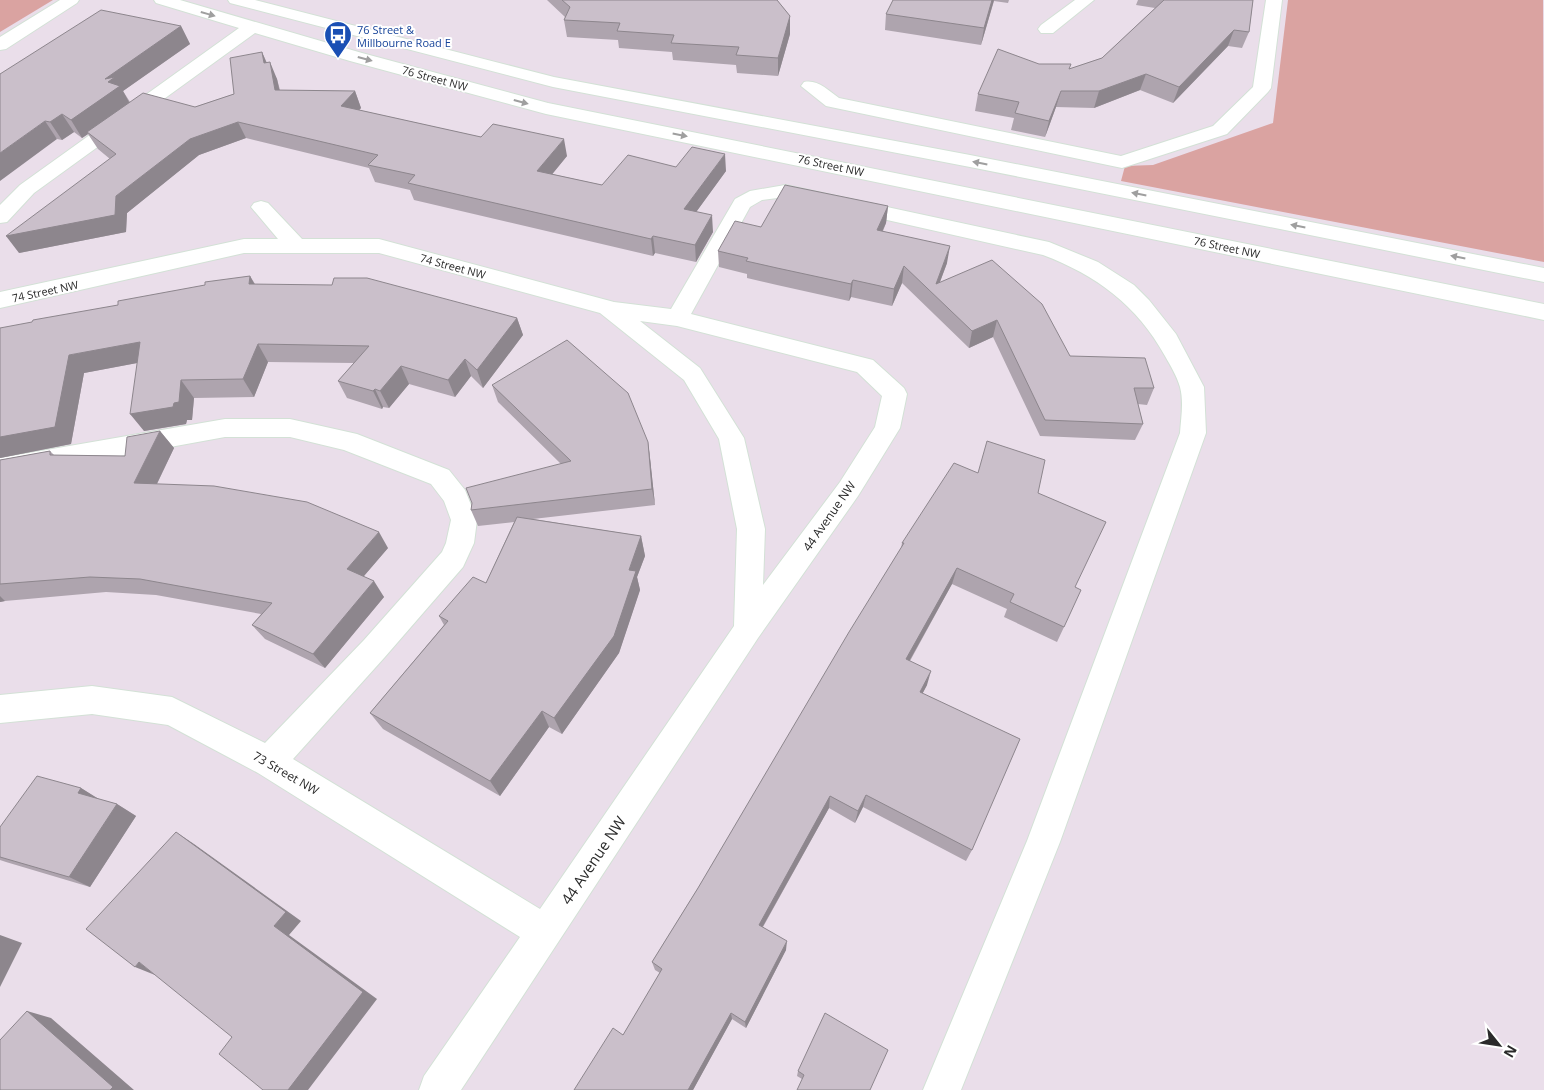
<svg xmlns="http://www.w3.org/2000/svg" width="1544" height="1090" viewBox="0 0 1544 1090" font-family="'Open Sans',sans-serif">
<rect width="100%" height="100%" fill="#eadeea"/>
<path fill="#daa3a1" d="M0,0H53L0,32Z
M1288,0H1543L1544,262L1121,181L1125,166L1153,165L1273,123Z"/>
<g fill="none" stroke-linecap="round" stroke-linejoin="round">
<defs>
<path id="minor" d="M60,0H79L77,3L6,49L0,50V37Z
M154,0H180L362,53L548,103L1544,304V320L546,114L350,61L255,33L34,193L7,222L0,223V205L20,185L239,28L156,3Z
M228,0H255L554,77L970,155L1544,268V282L970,167L553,87L230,3Z
M1075,0H1094L1053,33H1041L1038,29L1041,25Z
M1266,0H1282L1271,88L1268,92L1227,134L1122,168L826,106L801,86L804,82C817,79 828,90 839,98L1121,156L1213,126L1253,87Z
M785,185L1049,242L1098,262L1134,285L1149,300L1176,334L1204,387L1206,433L1060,842L961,1090H923L1027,841L1180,433C1181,418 1184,402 1180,387C1177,376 1170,365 1165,356C1137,305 1096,275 1043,255L785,197L762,200L750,207L691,314L873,360L904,388L907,394L900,428L858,496L758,638L461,1090H419L424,1076L520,937L258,773L168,725L92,714L0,723V695L92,686L172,697L265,743L364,640L442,552L446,543L451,520L444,501L431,484L344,450L290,437H225L0,478V458L225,419H290L357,434L449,470L465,490L477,520L474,543L463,567L384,658L293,759L540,909L734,626L737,529L719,439L684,380L600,313L379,253H244L0,308V292L244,239H278L251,207L254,203L261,201L268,203L302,239H379L614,302L671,309L735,199L750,191ZM640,321L677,326L857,372L882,396L875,427L840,482L763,585L765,529L744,438L700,368Z"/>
</defs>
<use href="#minor" stroke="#d3e1d6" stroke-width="2"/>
<use href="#minor" fill="#fff" fill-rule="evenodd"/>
</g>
<path fill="#aea4ae" d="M547,0H777L790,16V34L778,76L737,73L736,65L673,60L672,52L619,48L618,40L567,37L564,20L565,17Z
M893,0H1009L1008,3L994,1L981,45L885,30L886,14Z
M1138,0H1253L1249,32L1242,48L1228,46L1173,103L1140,90L1094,108L1056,107L1045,137L1011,130L1014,118L975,111L978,94L1039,64L1070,69L1102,58L1155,8L1136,5Z
M181,26L190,44L123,91L130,102L195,107L234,94L262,52L267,63L277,79L280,90L355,91L361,108L359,110L567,156L552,174L602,185L676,167L726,171L696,212L713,232L696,262L655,253L653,256L414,200L410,190L375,182L369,168L246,138L199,155L127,213L126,232L19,253L110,159L98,149L88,134L82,138L74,132L62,140L57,139L0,74Z
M888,206L886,223L883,231L947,263L940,282L1070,356L1154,388L1147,405L1138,404L1143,424L1135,440L1040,436L993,337L969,348L902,283L892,306L851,297L849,301L777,285L747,278V274L719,267L718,251L761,227Z
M250,276L255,284L517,318L523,335L483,388L471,376L455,397L409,384L389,408L383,407L382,409L347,398L338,381L354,363L268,362L254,397L194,398L192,420H187L186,424L144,431L137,363L84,373L71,444L0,458L118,305Z
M492,385L648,442L650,458L655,505L533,519L641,536L645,556L637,577L640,590L619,653L562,734L549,727L500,796L383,729L370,713L444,625L439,616L486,583L514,522L478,526L471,510L472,503L561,464L498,402Z
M160,431L174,448L157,484L388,548L364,576L384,597L325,668L265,639L252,625L261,614L156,595L106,592L5,601L0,602V460L50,451L54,455L125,456Z
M978,473L1038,493L1075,587L1064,627L1057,642L1004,617L1007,609L952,584L910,661L927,685L922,694L972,850L966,861L863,807L855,823L829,808L763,927L786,950L746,1028L732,1019L693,1090H574L623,1035L660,973L655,970L652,962L698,888L901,548L902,543Z
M81,788L98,799L117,804L136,816L90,887L6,862L0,860V827Z
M798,1071L870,1090L802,1079L797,1076Z"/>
<path fill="#8d868d" d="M992,0H994L981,45L984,28Z
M790,16V34L778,76V58Z
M181,26L190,44L123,91L130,104L87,132L88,134L82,138L71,120L105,79Z
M1234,30L1228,46L1173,103L1179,87Z
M262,52L269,69L264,63Z
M270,62L277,79L283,107L275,90Z
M1146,74L1140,90L1094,108L1099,91Z
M355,91L361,108L348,122L341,106Z
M1061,91L1056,107L1045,137L1049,121Z
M62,114L74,132L62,140L50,122Z
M45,121L57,139L0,181V153Z
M238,122L246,138L199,155L127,213L126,232L19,253L6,236L116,196L190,139Z
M564,139L567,156L541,188L537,171Z
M725,154L726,171L686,226L684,209Z
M888,206L886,223L875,247L877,230Z
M712,215L713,232L696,262L695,245Z
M653,236L655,253L653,256L651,239Z
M950,246L947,263L935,295L936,284Z
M904,266L902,283L892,306L894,289Z
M250,276L260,294L249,284Z
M853,280L851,297L849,301L851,284Z
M517,318L523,335L483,388L477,370Z
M997,320L993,337L969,348L972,331Z
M140,342L153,360L84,373L71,444L0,458V437L69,355Z
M258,344L268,362L254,397L243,379Z
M465,359L471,376L455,397L448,380Z
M401,366L409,384L389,408L380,391Z
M181,380L194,398L192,420H187L186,424L144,431L130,414Z
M375,389L383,407L382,409L373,391Z
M160,431L174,448L149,500L134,483Z
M648,442L650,458L655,505L652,489Z
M379,532L388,548L357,584L347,569Z
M641,536L645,556L637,577L640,590L619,653L562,734L554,718L629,570Z
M957,568L952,584L902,674L906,659Z
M374,581L384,597L325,668L313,654Z
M0,596L5,601L0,602Z
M931,671L927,685L916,706L920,692Z
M542,711L549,727L500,796L490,781Z
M81,788L102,801L78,793Z
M866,795L863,807L855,823L858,811Z
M830,796L829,808L759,933V925Z
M117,804L136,816L90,887L69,877Z
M176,832L194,844L301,921L289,935L377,999L308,1090H288L274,926Z
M0,935L22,943L0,987Z
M787,941L786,950L746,1028L745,1022Z
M139,962L155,975L135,967Z
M27,1011L51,1018L134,1090H110Z
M731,1013L732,1019L693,1090H688Z"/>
<path fill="#cabfca" stroke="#8d868d" d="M562,0H777L790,16L778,58L736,55L739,47L671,43L674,35L617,31L620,23L564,20L570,7Z
M893,0H992L984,28L886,14Z
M1164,0H1253L1249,32L1234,30L1179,87L1146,74L1099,91H1061L1049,121L1015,113L1019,102L978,94L998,49L1039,64H1071L1069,69L1102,58Z
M101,10L181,26L105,79L115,77L108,82L120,86L71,120L62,114L50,122L45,121L0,153V74Z
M262,52L264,63L270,62L275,90L355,91L341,106L481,137L493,124L564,139L537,171L602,185L628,155L676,167L692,147L725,154L684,209L712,215L695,245L653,236L651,239L408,183L415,175L368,165L378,155L238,122L190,139L116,196L115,215L6,236L116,154L87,132L143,93L195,107L234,94L230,58Z
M785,185L888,206L877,230L950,246L936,284L992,260L1042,304L1070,356L1145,358L1154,388H1134L1143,424L1045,420L997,320L972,331L904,266L894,289L853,280L851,284L777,268L746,261L748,258L718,251L735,221L761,227Z
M250,276L249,284L332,285L334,278H367L517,318L477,370L465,359L448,380L401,366L380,391L375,389L373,391L338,381L369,346L258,344L243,379L181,380L179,402L174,403L173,407L130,414L140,342L69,355L55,427L0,437V328L32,322L33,320L118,305V301L205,285V282Z
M567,340L628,393L648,442L652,489L471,510L472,503L466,488L571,461L492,385Z
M160,431L134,483L214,486L307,502L379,532L347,569L374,581L313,654L252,625L272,603L140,579L90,577L0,584V460L50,451V455L125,456L127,437Z
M987,441L1045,460L1038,493L1106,522L1075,587L1081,590L1064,627L1010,602L1014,594L957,568L906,659L931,671L920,692L1020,739L972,850L866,795L858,811L830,796L759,925L787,941L745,1022L731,1013L688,1090H574L613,1028L623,1035L662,969L652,962L698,888L849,632L904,543H902L954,463L978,473Z
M517,517L641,536L629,570L636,571L614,636L554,718L542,711L490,781L370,713L448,621L439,616L473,577L486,583Z
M37,776L81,788L78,793L117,804L69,877L0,857V827Z
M176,832L286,912L274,926L363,992L288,1090H263L219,1054L232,1037L139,962L135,967L86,929Z
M27,1011L113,1087L110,1090H0V1040Z
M825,1013L888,1050L870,1090H797L804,1075L798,1071Z"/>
<defs><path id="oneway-solid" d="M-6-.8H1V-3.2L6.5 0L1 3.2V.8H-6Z" transform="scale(1.25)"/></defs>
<g fill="#9f9f9f">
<use href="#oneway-solid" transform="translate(208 14) rotate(16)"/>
<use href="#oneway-solid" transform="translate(365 59) rotate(15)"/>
<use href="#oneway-solid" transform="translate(521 102) rotate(15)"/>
<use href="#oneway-solid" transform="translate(680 135) rotate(11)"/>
<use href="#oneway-solid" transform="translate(980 163) rotate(-169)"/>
<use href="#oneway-solid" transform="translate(1139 194) rotate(-169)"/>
<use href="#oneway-solid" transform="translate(1298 226) rotate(-169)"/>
<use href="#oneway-solid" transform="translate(1458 257) rotate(-169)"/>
</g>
<defs>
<symbol id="bus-pin" viewBox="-11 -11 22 30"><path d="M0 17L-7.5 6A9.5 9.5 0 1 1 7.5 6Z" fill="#1a4fb4" stroke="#fff"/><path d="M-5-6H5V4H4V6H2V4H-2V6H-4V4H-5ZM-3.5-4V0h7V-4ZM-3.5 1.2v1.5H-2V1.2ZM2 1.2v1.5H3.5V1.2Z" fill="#fff"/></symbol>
</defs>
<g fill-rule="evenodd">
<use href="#bus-pin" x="322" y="19" width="32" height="43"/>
</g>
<g text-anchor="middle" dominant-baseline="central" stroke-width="4" stroke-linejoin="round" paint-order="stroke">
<g font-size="11" fill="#164399" stroke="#fff" text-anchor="start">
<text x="357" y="29">76 Street &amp;<tspan x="357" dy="13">Millbourne Road E</tspan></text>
</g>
<g font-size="11" fill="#2a2a2a" stroke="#fff">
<text transform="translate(435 78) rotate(15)">76 Street NW</text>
<text transform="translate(831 165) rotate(12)">76 Street NW</text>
<text transform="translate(1227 247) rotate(12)">76 Street NW</text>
<text transform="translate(453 266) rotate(15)">74 Street NW</text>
<text transform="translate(45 291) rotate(-12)">74 Street NW</text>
</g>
<g font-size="12" fill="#2a2a2a" stroke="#fff">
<text transform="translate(829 516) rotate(-55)">44 Avenue NW</text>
<text transform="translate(286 773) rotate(30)">73 Street NW</text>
</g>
<g font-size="15" fill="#2a2a2a" stroke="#fff">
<text transform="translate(593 860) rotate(-56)">44 Avenue NW</text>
</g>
</g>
<g transform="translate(1499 1045) rotate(120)" stroke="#ffffff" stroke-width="4" paint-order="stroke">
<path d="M0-4L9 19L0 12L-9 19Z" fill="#2a2a2a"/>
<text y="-8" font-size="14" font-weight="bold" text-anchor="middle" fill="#2a2a2a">N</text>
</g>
</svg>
